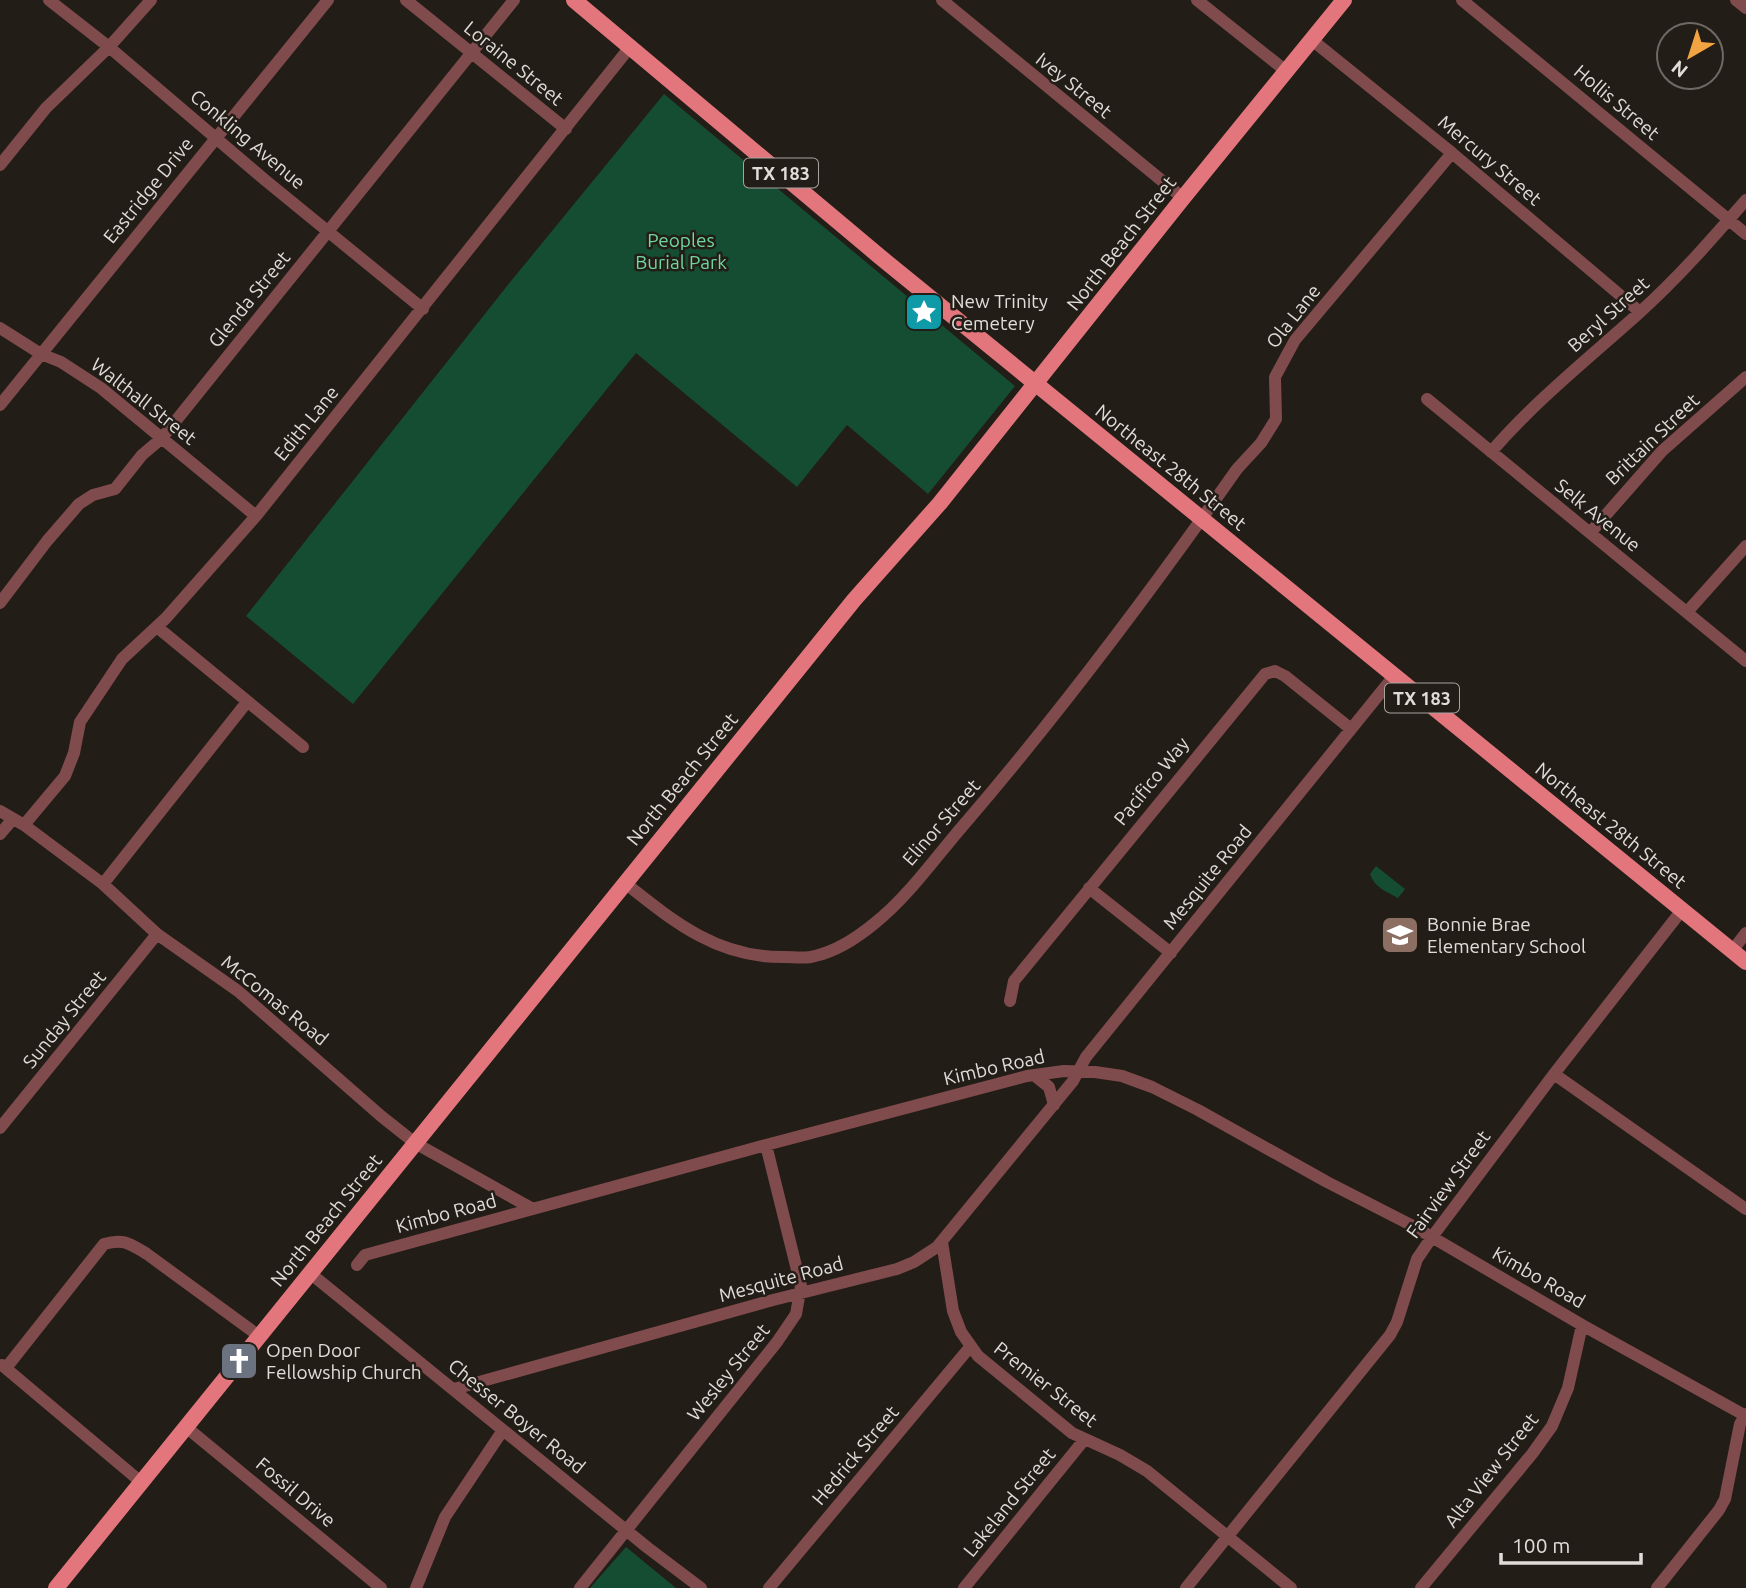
<svg xmlns="http://www.w3.org/2000/svg" width="1746" height="1588" viewBox="0 0 1746 1588" font-family="Ubuntu,sans-serif">
<rect width="100%" height="100%" fill="#221d16"/>
<path fill="#154d32" d="M664,94L1015,386L928,494L847,425L797,487L636,353L353,704L246,616L507,286Z
M1376,866L1405,889L1398,898C1387,892 1374,887 1370,874Z
M626,1547L676,1588H590Z"/>
<g fill="none" stroke-linecap="round" stroke-linejoin="round">
<path stroke="#804b4d" stroke-width="12" d="M49,0L109,47L265,180L423,309
M406,0L566,129
M942,0L1183,198
M1197,0L1286,71
M1462,0L1746,234
M1736,0L1746,8
M1312,40L1452,153L1640,312
M0,165L46,108L109,47L151,0
M0,328L41,354L61,362L101,388L256,516
M1427,399L1746,661
M0,405L328,0
M1491,452C1536,400 1589,358 1639,313C1678,278 1712,239 1746,200
M1590,533L1662,451L1746,377
M0,603L47,541L79,504L93,495L115,489L142,455L162,438L514,0
M1687,612L1746,546
M157,627L303,747
M0,811L24,825L103,884L157,934L238,991L381,1116L415,1143L533,1209
M24,825L65,776L74,753L80,722L122,659L166,618L256,516L630,47
M0,834L12,820
M625,883C674,922 718,958 784,957C794,957 806,959 815,956C837,951 858,937 875,923C909,896 938,854 967,821C1063,709 1152,590 1237,469L1261,443L1276,419L1275,377L1295,340L1452,153
M103,884L247,702
M1089,888L1171,953
M1732,951L1746,933
M1010,1001L1014,981L1265,674L1275,671L1285,676L1351,729
M1554,1074L1746,1209
M1034,1075L1049,1087L1054,1105
M0,1128L157,934
M942,1242L953,1311L961,1332L978,1356L1072,1433L1120,1455L1147,1471L1291,1588
M357,1265L365,1255L766,1145L1027,1076L1064,1071L1095,1072L1122,1076L1152,1087L1198,1110L1327,1182L1413,1226L1582,1325L1746,1416
M310,1273L648,1548L701,1588
M2,1365L141,1482
M6,1368L104,1244C124,1238 130,1244 147,1254L259,1336
M454,1389L773,1300L897,1269L914,1262L937,1247L1073,1081L1086,1057L1394,676
M186,1427L381,1588
M416,1588L445,1517L503,1430
M580,1588L777,1342L796,1314L801,1286L766,1145
M769,1588L970,1347
M964,1588L1084,1440
M1186,1588L1390,1335L1397,1322L1417,1259L1432,1237L1554,1074L1682,910
M1421,1588L1532,1454L1552,1426L1568,1388L1582,1325
M1657,1588L1719,1510L1725,1499L1740,1424L1746,1414"/>
<path stroke="#e3767c" stroke-width="16" d="M574,0L879,256L1746,962
M56,1588L854,600L940,503L1183,198L1344,0"/>
</g>
<defs>
<symbol id="sight-square" viewBox="-11 -11 22 22"><rect x="-9" y="-9" width="18" height="18" rx="4" fill="#0f9aa8" stroke="#221d16"/><path d="M0-6L1.8-2.2L6-1.7L2.9 1.2L3.7 5.4L0 3.3L-3.7 5.4L-2.9 1.2L-6-1.7L-1.8-2.2Z" fill="#fff"/></symbol>
<symbol id="school-square" viewBox="-11 -11 22 22"><rect x="-9" y="-9" width="18" height="18" rx="4" fill="#8d6e63" stroke="#221d16"/><path d="M0-5L7-2L0 1L-7-2ZM-4 1L0 2.5L4 1V4Q0 6-4 4Z" fill="#fff"/></symbol>
<symbol id="church-square" viewBox="-11 -11 22 22"><rect x="-9" y="-9" width="18" height="18" rx="4" fill="#6b7280" stroke="#221d16"/><path d="M-1.2-6h2.4v3.5h3.3v2.4h-3.3V6h-2.4V-.1h-3.3v-2.4h3.3Z" fill="#fff"/></symbol>
</defs>
<g fill-rule="evenodd">
<use href="#sight-square" x="902" y="290" width="44" height="44"/>
<use href="#school-square" x="1378" y="913" width="44" height="44"/>
<use href="#church-square" x="217" y="1339" width="44" height="44"/>
</g>
<g text-anchor="middle" dominant-baseline="central" stroke-width="5" stroke-linejoin="round" paint-order="stroke">
<g fill="#221d16" stroke="#a7a39e" stroke-width="2">
<rect x="744" y="158.5" width="74" height="29" rx="5"/>
<rect x="1385" y="683.5" width="74" height="29" rx="5"/>
</g>
<g font-size="18" font-weight="bold" fill="#e0dcd8">
<text x="781" y="173">TX 183</text>
<text x="1422" y="698">TX 183</text>
</g>
<g font-size="19" fill="#e0dcd8" stroke="#221d16">
<text transform="translate(514 63) rotate(39)">Loraine Street</text>
<text transform="translate(1074 85) rotate(39)">Ivey Street</text>
<text transform="translate(1617 102) rotate(40)">Hollis Street</text>
<text transform="translate(248 139) rotate(40)">Conkling Avenue</text>
<text transform="translate(1490 160) rotate(40)">Mercury Street</text>
<text transform="translate(148 190) rotate(-51)">Eastridge Drive</text>
<text transform="translate(1121 243) rotate(-52)">North Beach Street</text>
<text transform="translate(249 299) rotate(-51)">Glenda Street</text>
<text transform="translate(1608 314) rotate(-42)">Beryl Street</text>
<text transform="translate(1293 316) rotate(-52)">Ola Lane</text>
<text transform="translate(144 401) rotate(38)">Walthall Street</text>
<text transform="translate(306 423) rotate(-51)">Edith Lane</text>
<text transform="translate(1652 439) rotate(-44)">Brittain Street</text>
<text transform="translate(1171 467) rotate(39)">Northeast 28th Street</text>
<text transform="translate(1598 515) rotate(39)">Selk Avenue</text>
<text transform="translate(682 779) rotate(-51)">North Beach Street</text>
<text transform="translate(1151 781) rotate(-51)">Pacifico Way</text>
<text transform="translate(941 822) rotate(-49)">Elinor Street</text>
<text transform="translate(1611 825) rotate(39)">Northeast 28th Street</text>
<text transform="translate(1207 877) rotate(-51)">Mesquite Road</text>
<text transform="translate(275 1000) rotate(39)">McComas Road</text>
<text transform="translate(64 1019) rotate(-51)">Sunday Street</text>
<text transform="translate(994 1067) rotate(-13)">Kimbo Road</text>
<text transform="translate(1448 1184) rotate(-54)">Fairview Street</text>
<text transform="translate(446 1213) rotate(-15)">Kimbo Road</text>
<text transform="translate(326 1220) rotate(-51)">North Beach Street</text>
<text transform="translate(1539 1277) rotate(30)">Kimbo Road</text>
<text transform="translate(781 1279) rotate(-15)">Mesquite Road</text>
<text transform="translate(728 1372) rotate(-51)">Wesley Street</text>
<text transform="translate(1046 1384) rotate(38)">Premier Street</text>
<text transform="translate(517 1416) rotate(39)">Chesser Boyer Road</text>
<text transform="translate(855 1455) rotate(-50)">Hedrick Street</text>
<text transform="translate(1491 1470) rotate(-52)">Alta View Street</text>
<text transform="translate(296 1492) rotate(40)">Fossil Drive</text>
<text transform="translate(1009 1502) rotate(-51)">Lakeland Street</text>
</g>
<g font-size="19" fill="#6ed89f" stroke="#221d16">
<text x="681" y="240">Peoples<tspan x="681" dy="22">Burial Park</tspan></text>
</g>
<g font-size="19" fill="#e0dcd8" stroke="#221d16" text-anchor="start">
<text x="951" y="301">New Trinity<tspan x="951" dy="22">Cemetery</tspan></text>
<text x="1427" y="924">Bonnie Brae<tspan x="1427" dy="22">Elementary School</tspan></text>
<text x="266" y="1350">Open Door<tspan x="266" dy="22">Fellowship Church</tspan></text>
</g>
</g>
<g transform="translate(1690 56) rotate(219)"><circle r="33" fill="#221d16" stroke="#6e6964" stroke-width="2"/>
<path d="M0-5L12 26L0 18L-12 26Z" fill="#f3a442"/>
<text y="-10" font-size="19" font-weight="bold" text-anchor="middle" fill="#e0dcd8">N</text>
</g>
<path d="M1501 1553v10h140v-10" fill="none" stroke="#e0dcd8" stroke-width="3.5"/>
<text x="1512" y="1553" font-size="21" fill="#e0dcd8" stroke="#221d16" stroke-width="5" paint-order="stroke">100 m</text>
</svg>
